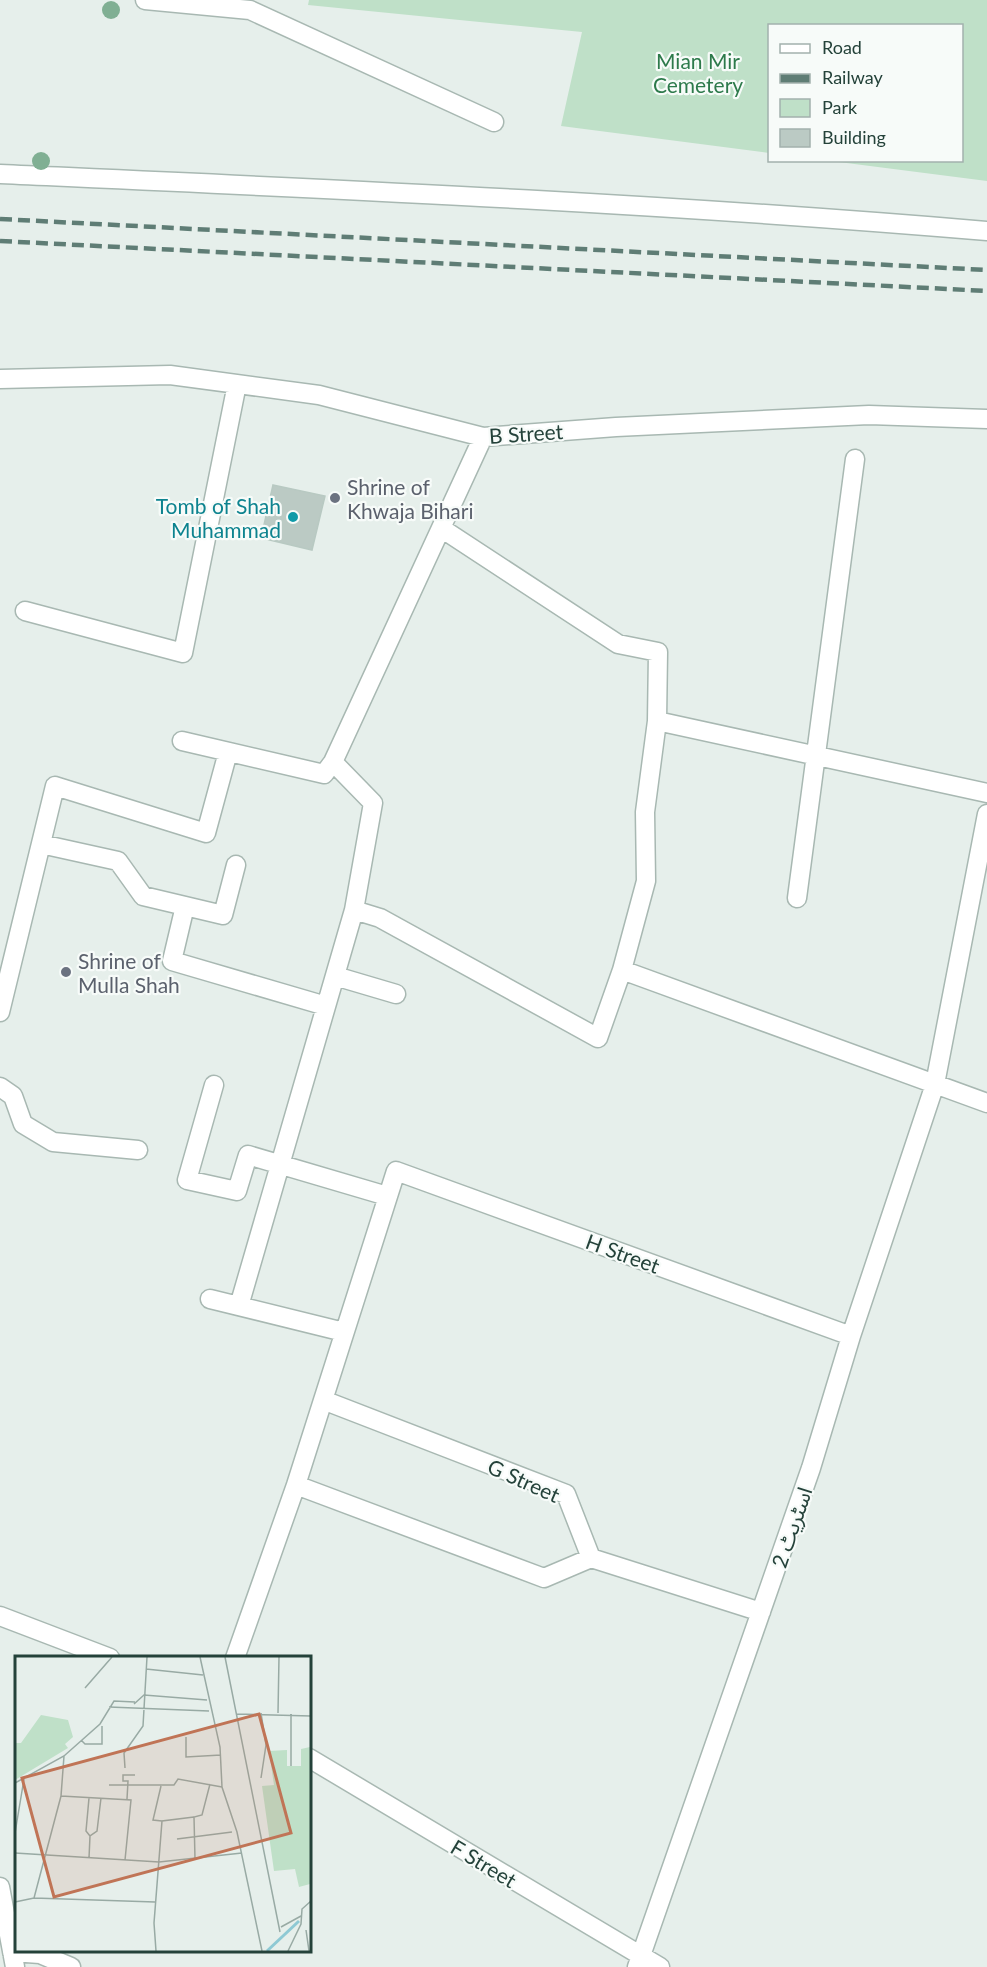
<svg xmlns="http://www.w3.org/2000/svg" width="987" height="1967" viewBox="0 0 987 1967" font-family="Lato,'Noto Sans Arabic',sans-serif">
<rect width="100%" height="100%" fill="#e6efeb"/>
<path fill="#bfe0c8" d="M309,0H987V181L831,161L962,160V26H770L769,153L561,126L582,32L308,5Z"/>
<path fill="#bbcac4" stroke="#b8c9c2" stroke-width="1.5" d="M273,485L325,496L312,550L261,538Z"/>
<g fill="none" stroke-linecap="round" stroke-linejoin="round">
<defs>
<path id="minor" d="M145,0L250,10L494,122
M0,174C329,189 659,203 987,231
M0,379L170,375L319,395L483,437L616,427L869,415L987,419
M441,528L618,644L658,652L657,721L987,793
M25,611L183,653L237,384
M657,721L645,812L646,881L622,970L987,1103
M182,741L324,774L333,762
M41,844L118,861L143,896L223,915L236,865
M797,898L855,459
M185,906L172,961L326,1006
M354,910L380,918L598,1038L622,970
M335,976L396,994
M0,1012L55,786L206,833L228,752
M214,1085L187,1180L237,1191L248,1155L387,1196
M0,1087L13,1096L23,1124L53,1142L138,1150
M210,1299L344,1332
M239,1306L354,910L373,803L333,762L483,437
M323,1400L566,1494L591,1558L761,1612
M296,1485L544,1578L591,1558
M0,1616L110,1658
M235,1658L296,1485L396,1171L851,1336
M309,1758L660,1967
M0,1887L15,1967
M12,1952L40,1954L71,1967
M637,1967L811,1468L851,1336L935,1084L987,814"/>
</defs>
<use href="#minor" stroke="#a8b8b2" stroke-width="21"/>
<use href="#minor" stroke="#fff" stroke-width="18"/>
<path stroke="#5f7d75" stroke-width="4.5" stroke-dasharray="12 6" stroke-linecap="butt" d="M0,219L987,270
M0,241L987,291"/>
</g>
<g fill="#80af93">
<circle cx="111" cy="10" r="9"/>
<circle cx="41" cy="161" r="9"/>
</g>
<g fill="#6b7280" stroke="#f7fbf9" stroke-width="2">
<circle cx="335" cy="498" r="6"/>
<circle cx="66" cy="972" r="6"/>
</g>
<circle fill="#0f9aa8" stroke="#f7fbf9" stroke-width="2" cx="293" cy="517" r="6"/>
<g text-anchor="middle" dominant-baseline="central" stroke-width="4.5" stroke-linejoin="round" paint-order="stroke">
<g font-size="21" fill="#2d7a4b" stroke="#f7fbf9">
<text x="698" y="60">Mian Mir<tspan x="698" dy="24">Cemetery</tspan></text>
</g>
<g font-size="21" fill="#24423a" stroke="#f7fbf9">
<text transform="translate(526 433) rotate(-4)">B Street</text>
<text transform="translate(623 1253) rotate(20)">H Street</text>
<text transform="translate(524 1480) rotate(24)">G Street</text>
<text transform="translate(791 1527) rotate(-71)">اسٹریٹ 2</text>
<text transform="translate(484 1863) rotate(31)">F Street</text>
</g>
<g font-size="21" fill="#5b616d" stroke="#f7fbf9" text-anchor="start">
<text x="347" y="486">Shrine of<tspan x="347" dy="24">Khwaja Bihari</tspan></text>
<text x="78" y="960">Shrine of<tspan x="78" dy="24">Mulla Shah</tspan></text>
</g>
<g font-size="21" fill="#0d838f" stroke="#f7fbf9" text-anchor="end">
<text x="281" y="505">Tomb of Shah<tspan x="281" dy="24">Muhammad</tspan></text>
</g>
</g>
<g transform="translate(15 1656)">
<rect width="296" height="296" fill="#e6efeb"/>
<path d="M26,59L53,64L58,81L50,88L53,92L0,124V87H6ZM295,91V228L284,231L280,213L259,215L247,130L259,129L254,95L272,94V110H286V93Z" fill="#bfe0c8"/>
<path fill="none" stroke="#8ec9d4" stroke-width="3" d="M252,295L284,265"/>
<path fill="none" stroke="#98aaa4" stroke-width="1.5" d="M185,1L205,91L207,131L222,176L247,295M210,1L265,276M131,13L188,19M70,32L97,1M119,48L129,39L192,44M94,51L194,55M263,57L264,1M222,58L296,60M276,58V110M171,81V101L206,99M66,84L70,88H87V70M110,112L109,97L128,70L132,1M246,122L251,89L246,57M0,127L49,100L85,68L99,45L120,46M94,129H159L163,123L207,131M146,130L138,164L147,165M46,140L116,144L110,204M74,142L71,175L75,180M112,143L113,125H108V119H120M0,177L9,123M162,183L217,176M0,197L144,206L227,197M74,202L75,180L82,175L86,142M180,203L179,161L187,159L195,128M19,242L46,140L49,100M0,246L19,242L140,246M266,271L286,260M291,274L294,295M141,295L139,267L147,165L179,161M273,295L286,268L287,253L296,245"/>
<path fill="#c07456" fill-opacity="0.15" stroke="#c07456" stroke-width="3" d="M244,58L276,177L39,241L7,122Z"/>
<rect width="296" height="296" fill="none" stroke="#24423a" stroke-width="3"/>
</g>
<rect x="768" y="24" width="195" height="138" fill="#f7fbf9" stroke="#a3b1ad" stroke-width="1.5"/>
<rect x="780" y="44" width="30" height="9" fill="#ffffff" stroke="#a3b1ad" stroke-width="1.5"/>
<text x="822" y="54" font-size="18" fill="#24423a">Road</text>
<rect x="780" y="74" width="30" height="9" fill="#5f7d75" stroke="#a3b1ad" stroke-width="1.5"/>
<text x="822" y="84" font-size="18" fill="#24423a">Railway</text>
<rect x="780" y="99" width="30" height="18" fill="#bfe0c8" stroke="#a3b1ad" stroke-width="1.5"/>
<text x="822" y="114" font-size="18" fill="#24423a">Park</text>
<rect x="780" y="129" width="30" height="18" fill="#bbcac4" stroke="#a3b1ad" stroke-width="1.5"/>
<text x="822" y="144" font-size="18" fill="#24423a">Building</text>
</svg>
